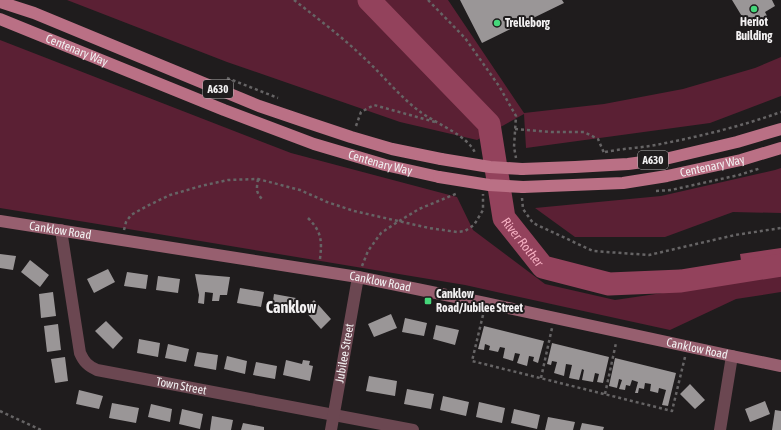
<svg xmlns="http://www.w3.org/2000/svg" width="781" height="430" viewBox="0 0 781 430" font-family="'Asap Condensed',sans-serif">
<rect width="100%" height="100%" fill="#1f1c1d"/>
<path fill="#5b2034" d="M67,0H448L524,113L604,104L683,89L755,68L781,57V96L710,123L526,148L524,114L477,140L400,122L227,62Z
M0,40L291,153L457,197L473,230L545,284L615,300L683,290L744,279L781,275V292L736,299L670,330L465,285L116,227L0,208Z
M781,168V213L733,212L665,237H575L535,208L661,196L775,170Z"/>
<path fill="#93425c" d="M781,248V275L744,279L740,254Z"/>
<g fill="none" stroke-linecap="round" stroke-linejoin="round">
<path stroke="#93425c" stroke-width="23" id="s1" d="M369,0L489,124L504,218L543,267L609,284L681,281L781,265"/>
</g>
<path fill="#9a9697" d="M460,0H562L564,3L482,43Z
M732,0H772L775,6L765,12L767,16L758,22L755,17L746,23Z
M0,254L16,256L13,270L0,268Z
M30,260L49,275L40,287L21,272Z
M108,269L115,282L94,293L87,279Z
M127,272L148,275L146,289L124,286Z
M195,274L230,277L227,295H220L219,301H212L213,293L205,292L204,304L198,303L199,295Z
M158,276L180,279L178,293L156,290Z
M240,288L264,292L261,307L237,303Z
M53,292L56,316L41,318L39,294Z
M274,294L296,298L293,312L272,308Z
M314,300L331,319L321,329L304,310Z
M391,314L397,328L374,337L368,324Z
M405,318L427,323L424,336L402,332Z
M106,321L123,338L113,349L95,331Z
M58,324L61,350L47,352L44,326Z
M436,325L459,330L455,345L433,339Z
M484,326L544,341L538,363L533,361L534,357L529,356L527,366L517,363L520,354L515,353L513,361L503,358L505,348L500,347L498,352L489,350L490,346L485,344L484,350L478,349Z
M139,339L160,343L158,357L137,353Z
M552,343L609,357L603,383L597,382L599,374L595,373L593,382L582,380L584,370L582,369L579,380L569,378L572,365L566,364L564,376L554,373L557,362L552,361L551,365L547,364Z
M168,344L189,349L186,362L165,358Z
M197,352L218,355L216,370L194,366Z
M227,356L247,361L245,374L224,369Z
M65,357L68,381L55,383L51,359Z
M615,358L676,373L668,406L662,405L666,390L659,388L658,393L650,391L651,384L645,383L644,389L639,388L638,393H635L638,382L632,380L630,386L626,385L625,390L619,389L622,380L619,379L617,388L609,386Z
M286,360L302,364L303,360L310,361L309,365L313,366L310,381L283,375Z
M256,362L277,366L275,379L253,375Z
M369,376L397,381L395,396L366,391Z
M690,384L705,400L695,409L680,394Z
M407,389L434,394L431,409L404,404Z
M79,390L103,396L99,409L76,404Z
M443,396L469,402L466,416L440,410Z
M765,401L770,414L750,422L745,409Z
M479,402L505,408L502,423L476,417Z
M112,403L139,408L136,423L109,418Z
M151,404L172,409L170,422L148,417Z
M182,409L203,414L200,429L179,424Z
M514,409L540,415L537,429L511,423Z
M775,410L781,411V430H772Z
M212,416L233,420L231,430H210Z
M548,417L575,422L573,430H545Z
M243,423L264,427V430H241Z
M582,423L604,427L603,430H580Z"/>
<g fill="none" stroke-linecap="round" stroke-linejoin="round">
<path stroke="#666465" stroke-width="2.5" stroke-dasharray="3 3" stroke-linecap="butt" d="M294,0C317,18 341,36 362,56C382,74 398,95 419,111C433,122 469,136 475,153
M428,0L465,38L499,86L516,116L514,147L516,158
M227,78L278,98
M356,126L361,112L374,105L435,122
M515,129L551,132H584L598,139L604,153
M605,152C620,149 635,148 650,146C694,138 739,127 781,112
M258,179C257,187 255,192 262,199
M656,191L671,190L739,175L761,168
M522,198L523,209L533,223L593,251L649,255L735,235L781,228
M308,218C322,232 322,241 320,259
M124,230L126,222L131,215L147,206L170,195L201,186L228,180L258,179L300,190L327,202L354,211L429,228L457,232L465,231L474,225L483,210V194
M362,266L368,251L381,233L396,223L419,209L458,193
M483,315L472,361L672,411L685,357
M541,378L552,328
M605,394L616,343
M0,411L41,430"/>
<g stroke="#6b4751" stroke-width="12">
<path id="s2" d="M61,230L80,353C84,362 88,366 97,370L413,430"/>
<path id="s3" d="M331,430L358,277"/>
<path d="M720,430L732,356"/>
</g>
<path stroke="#975f6f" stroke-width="12" id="s4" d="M0,221L358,277L485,303L732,356L781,366"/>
<g stroke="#ba7085" stroke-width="12">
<path d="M0,2L34,13L259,106L309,123L351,137L392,149L441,159"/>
<path id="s5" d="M0,19L224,110L314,144L385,165L439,177"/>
<path d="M522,169L575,167L628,164L665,159L737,142L781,129"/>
<path id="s6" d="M523,187L623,183L667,176L741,160L781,148"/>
</g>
<path stroke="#ba7085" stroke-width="12" d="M441,159L490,167L522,169
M439,177L489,185L523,187"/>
</g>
<g fill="#45d77a" stroke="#1f1c1d" stroke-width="1.5">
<circle cx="754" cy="9" r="4"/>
<circle cx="497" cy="23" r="4"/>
<rect x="424" y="297" width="8" height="8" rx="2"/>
</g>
<g text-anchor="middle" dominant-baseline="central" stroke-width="4" stroke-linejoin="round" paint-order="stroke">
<g fill="#1f1c1d" stroke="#b3b0b1" stroke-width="1">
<rect x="203" y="80" width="30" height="18" rx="3"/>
<rect x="638" y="151" width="30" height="18" rx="3"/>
</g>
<g font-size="11" font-weight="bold" fill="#f2f0f1">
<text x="218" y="89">A630</text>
<text x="653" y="160">A630</text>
</g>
<g font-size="12" font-weight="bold" fill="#f2f0f1" stroke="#1f1c1d" text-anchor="start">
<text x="754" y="22" text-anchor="middle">Heriot<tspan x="754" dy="14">Building</tspan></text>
<text x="505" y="23">Trelleborg</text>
<text x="436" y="294">Canklow<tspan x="436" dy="14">Road/Jubilee Street</tspan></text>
</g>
<g font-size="12" fill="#f2f0f1" stroke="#1f1c1d">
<text stroke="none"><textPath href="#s5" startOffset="83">Centenary Way</textPath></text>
<text stroke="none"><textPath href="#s5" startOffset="407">Centenary Way</textPath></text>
<text stroke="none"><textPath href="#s6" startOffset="191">Centenary Way</textPath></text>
<text stroke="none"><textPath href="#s4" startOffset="61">Canklow Road</textPath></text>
<text stroke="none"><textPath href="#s4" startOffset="385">Canklow Road</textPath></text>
<text stroke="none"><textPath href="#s4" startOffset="709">Canklow Road</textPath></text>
<text stroke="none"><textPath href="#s3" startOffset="78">Jubilee Street</textPath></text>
<text stroke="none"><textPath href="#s2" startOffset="235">Town Street</textPath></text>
</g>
<g font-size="13" font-style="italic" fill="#f7b0c3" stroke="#1f1c1d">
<text stroke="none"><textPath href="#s1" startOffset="298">River Rother</textPath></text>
</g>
<g font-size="16" font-weight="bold" fill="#f2f0f1" stroke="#1f1c1d">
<text x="291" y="307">Canklow</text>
</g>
</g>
</svg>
